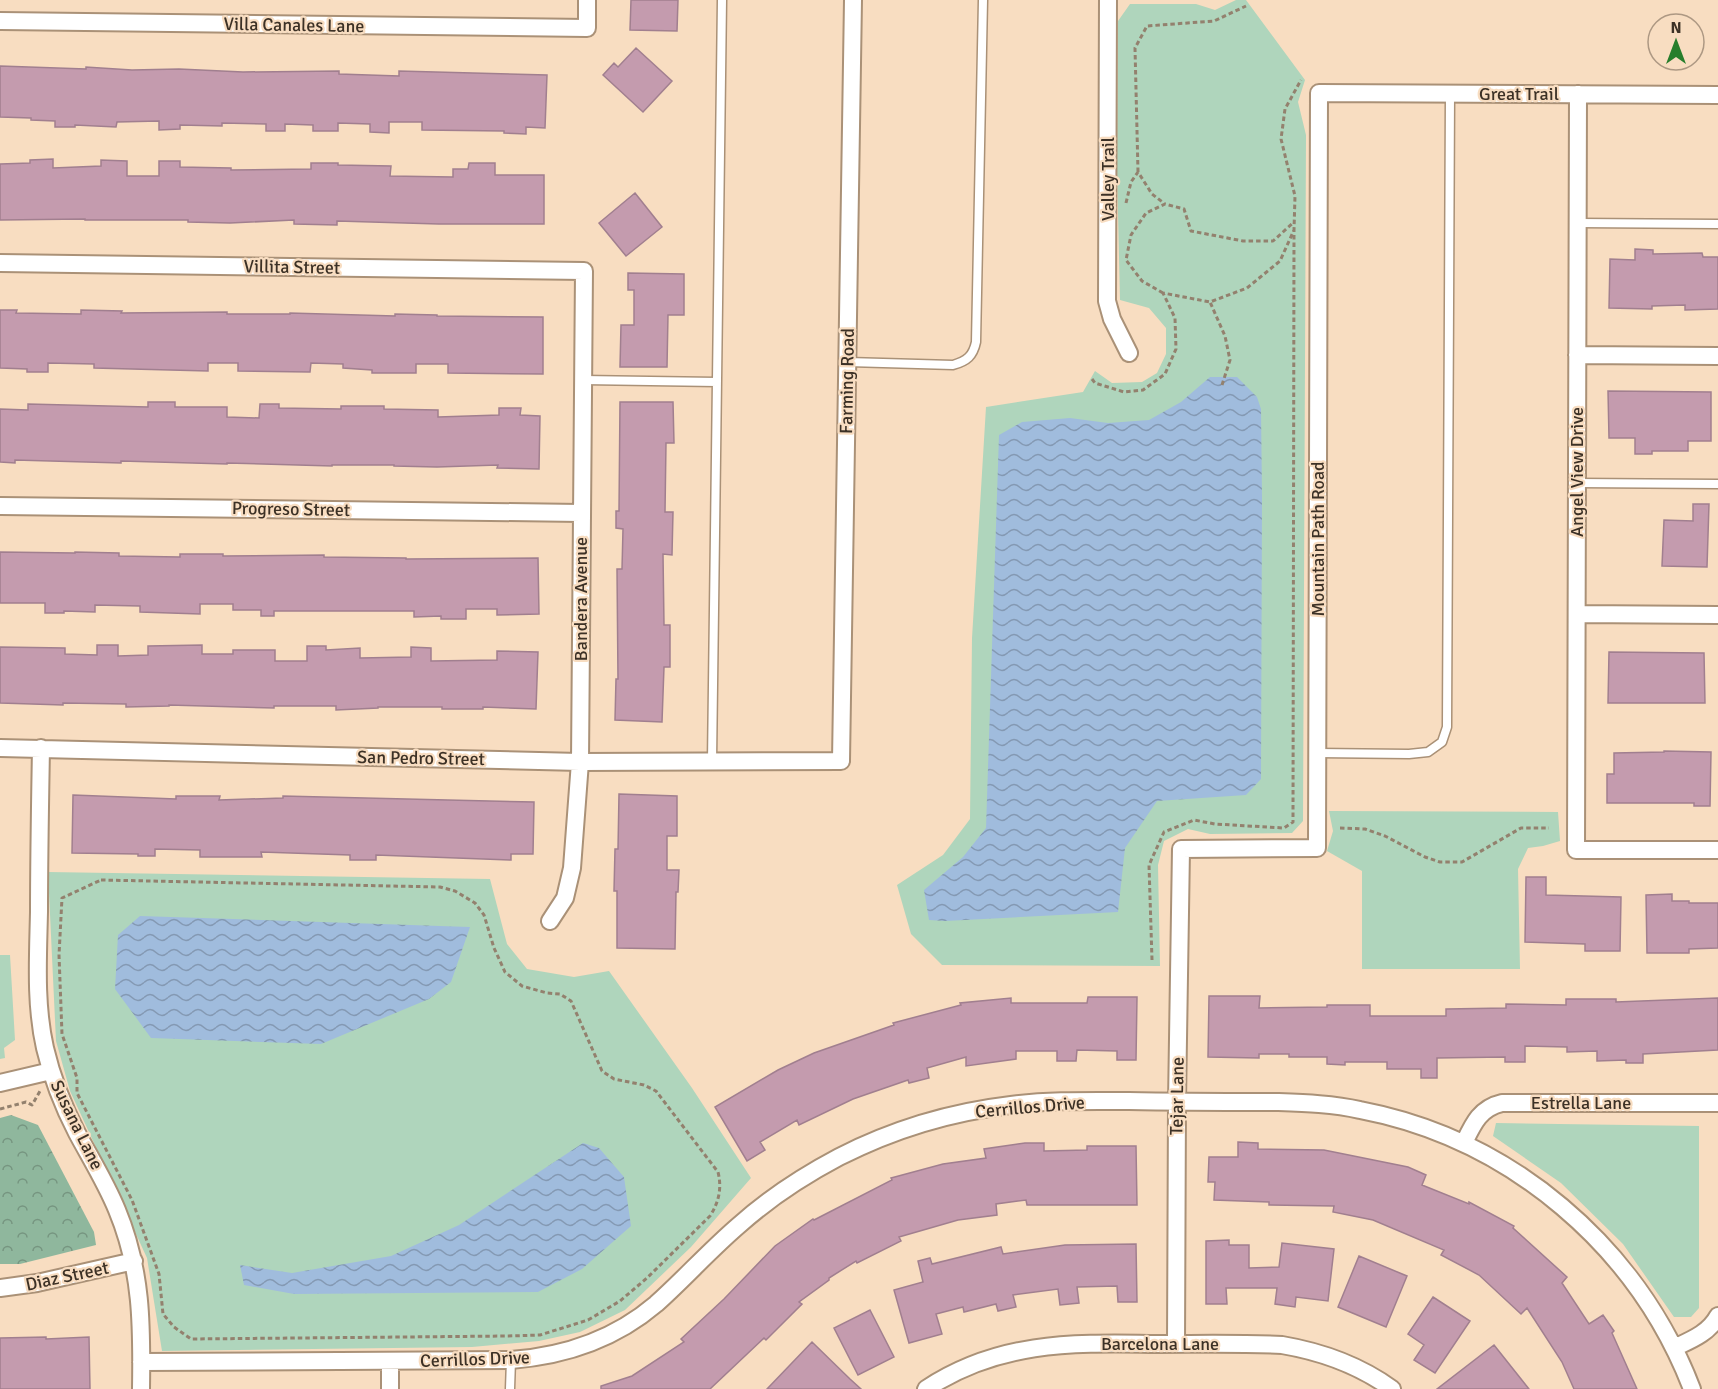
<svg xmlns="http://www.w3.org/2000/svg" width="1718" height="1389" viewBox="0 0 1718 1389" font-family="Signika,sans-serif">
<defs>
<pattern id="forest-crowns" width="20" height="18" patternUnits="userSpaceOnUse" patternTransform="scale(1.5)"><rect width="20" height="18" fill="#8fb79d"/><path d="M2 6a3 3 0 1 1 6 0M12 15a3 3 0 1 1 6 0" fill="none" stroke="#769580"/></pattern>
<pattern id="water-waves" width="16" height="10" patternUnits="userSpaceOnUse" patternTransform="scale(1.5)"><rect width="16" height="10" fill="#a0bcdd"/><path d="M0 5q4-4 8 0t8 0" fill="none" stroke="#8499b3"/></pattern>
</defs>
<rect width="100%" height="100%" fill="#f8ddc1"/>
<path fill="#afd5bc" d="M1236,0H1246L1305,80L1298,102L1306,135L1303,821L1292,833L1210,834L1188,829L1164,841L1158,865L1160,966L942,965L911,934L897,885L943,855L970,819L972,638L986,407L1083,392L1095,371L1112,383L1142,382L1157,373L1166,354V328L1149,308L1120,300L1117,170L1118,21L1130,4H1196L1215,10Z
M1329,811L1558,812L1560,841L1543,846L1528,848L1518,869L1520,969H1362V871L1327,851L1333,831Z
M48,872L490,879L507,944L527,969L574,977L609,971L692,1088L751,1178L691,1247L625,1310L580,1332L539,1341L472,1347L162,1351L147,1258L70,1091L56,1041Z
M0,955H10L15,1040L4,1048L5,1058L0,1059Z
M1496,1123L1699,1126V1308L1691,1317H1674L1623,1244L1561,1183L1493,1136Z"/>
<path fill="url(#forest-crowns)" d="M11,1115L38,1125L94,1232L96,1245L20,1264H0V1118Z"/>
<path fill="url(#water-waves)" d="M1210,377H1237L1257,397L1261,409L1262,497L1261,779L1246,795L1157,801L1125,848L1118,912L945,921L929,920L924,890L963,857L986,828L999,435L1022,422L1070,418L1108,423L1149,420L1181,402Z
M140,916L470,927L451,982L429,999L321,1044L151,1038L115,989L118,935Z
M583,1143L599,1148L624,1177L631,1226L582,1269L538,1292L294,1294L244,1285L240,1265L292,1273L391,1256L459,1225Z"/>
<path fill="#c49bae" stroke="#a17f8f" stroke-width="1.5" d="M631,0H678L677,31L630,30Z
M636,48L672,81L643,112L603,75L614,63L618,67Z
M0,66L86,69V67L132,70L179,69L243,72L339,71V74L399,76V71L547,75L545,128L526,127V134L504,133V131L422,130V122H389V133L370,132V124L338,123V131H313V125L285,124V131H266V124L222,123V126L180,125V129L159,130V121L117,122L116,127L75,125V127H55V121L31,120V118L0,117Z
M53,159V168L101,166V160L127,161V176H159V161H180V167L231,168V170L311,169V163H338V165L391,166L390,176L453,177V169H468L469,163H495V175H544V224H439L337,221V225L294,224V220L230,223L188,222V220H85V219L0,220V164L30,163V160Z
M635,193L662,227L626,256L599,223Z
M1635,249L1653,250V254L1702,253L1703,257H1718V309L1685,310V305L1652,306V309L1609,308L1610,259L1635,260Z
M628,273L684,274V315H668L667,367H620L621,325H634V290H628Z
M0,310H17L16,313L81,314V310L122,311L121,313L227,312V314H290V313L395,316V314L437,315V316L543,317V374L448,373V364H416V373H372V370L343,368V364L311,363L310,372L238,371V363H208V371L94,368V364L48,363V372H27V369L0,368Z
M1608,391L1711,392V441H1688V451H1652V454H1635V438H1609Z
M148,402H175V407H227V417L259,418L260,404H279V408L341,409V406H384V409L438,410V417L499,415V408H521L520,415L540,416L539,469L497,468L498,465L437,467L394,466V465H332V466L227,463V464L121,461V463L15,460V463L0,462V409L28,410V404L148,407Z
M620,402H673L674,443H666L665,512H673L672,555L663,554L664,625H670V667H664L662,722L615,720L616,679H618L617,569H622L623,529L616,528V511H619Z
M1693,504H1709L1707,567L1662,566L1664,520L1693,521Z
M0,552L75,553V552L119,553V556L180,557V554H223V556L324,555V557L406,558V559L538,558L539,614L497,615V609H466V619H441V616L414,617V611H274V616H261V610H233V604H200V614L140,612V606L95,605V612L64,611V613H45V603H0Z
M97,645H118V656L148,655V646L202,645V654H233V650H275V661H307V646H326V650L360,648V658L411,657V647L431,648V661L497,660V651L538,652L536,709L483,707V709H442V707H378V708L336,710V706H274V708L169,705V706L126,707V704L63,703V705L0,703V647L65,648V654L97,655Z
M1609,652L1704,653L1705,703H1608Z
M1664,751L1711,752L1710,806H1694V803H1607V774H1614V753L1664,752Z
M619,794L677,796V836H667V870H679L678,892H676L675,949L617,948V891H614L615,849H618Z
M73,795L176,799V796H220L219,800L283,798V796L534,802L533,854H511V860L376,855V860H350V855L261,852L262,857H200V850L155,849V856H138V854L72,853Z
M1526,877H1546V895L1621,897L1620,951H1585V944L1525,942Z
M1672,894V901H1689V903H1718V948L1689,949V953H1647L1646,895Z
M1209,996H1260L1259,1008L1327,1007V1005H1370V1016H1446V1009L1506,1008V1004L1566,1005V999H1616V1002L1718,998V1050L1643,1054V1063H1626V1060L1597,1061V1051L1567,1052V1047L1525,1046V1062H1505V1057L1437,1058V1078H1421V1069H1387V1062H1345V1065L1327,1064V1057H1289V1054H1259V1058L1208,1057Z
M1088,997H1137L1136,1060H1117V1051L1077,1050L1076,1061H1057V1051H1016V1059L966,1066V1057L927,1068L929,1078L909,1083L908,1080L853,1099L799,1125L797,1120L760,1142L765,1150L747,1161L715,1107L778,1070L814,1053L894,1025L893,1023L961,1005L960,1003L1011,998V1003H1087Z
M1238,1142L1258,1143V1149L1324,1150L1408,1167L1426,1175L1422,1185L1469,1204V1202L1514,1226L1513,1228L1567,1277L1562,1283L1589,1324L1603,1315L1614,1331L1612,1333L1637,1389H1574L1562,1362L1527,1308L1521,1314L1479,1275L1441,1255L1444,1250L1373,1220L1333,1212L1334,1206L1269,1205V1202L1214,1200L1215,1182H1208L1209,1157H1238Z
M1025,1143H1044V1151L1087,1150V1146H1136L1137,1205H1027L1026,1200L996,1204L997,1215L958,1220L899,1237L901,1241L857,1263L856,1261L829,1278V1280L799,1302L802,1304L766,1340L764,1338L710,1389H601V1386L632,1376L684,1342L681,1339L724,1299L775,1246L813,1219L814,1220L892,1180L891,1178L943,1164L986,1158L984,1149Z
M1229,1240V1245H1249V1268L1279,1267L1282,1243L1334,1249L1328,1301L1296,1297L1295,1307L1275,1304L1277,1288H1226L1227,1304H1206V1241Z
M1136,1244L1137,1302H1118L1117,1286L1077,1287L1079,1303L1060,1305L1058,1289L1013,1295L1016,1307L998,1311L996,1304L964,1312L963,1307L936,1314L942,1334L909,1343L894,1290L923,1282L918,1261L930,1258L932,1264L1001,1247L1003,1254L1065,1245Z
M1359,1256L1407,1276L1386,1327L1338,1307Z
M1433,1297L1470,1321L1435,1373L1414,1360L1424,1345L1408,1334Z
M870,1310L894,1357L858,1375L834,1328Z
M46,1337V1339L89,1337L90,1389H0V1338Z
M812,1342L850,1379L861,1389H767Z
M1494,1345L1529,1389H1437Z"/>
<g fill="none" stroke-linecap="round" stroke-linejoin="round">
<defs>
<path id="service" d="M1578,223L1718,224
M848,362L953,365C967,361 973,356 976,342L983,0
M583,380L717,382
M1577,483L1718,484
M1317,753L1409,754L1428,752L1442,742L1447,727L1450,94
M712,761L722,0
M510,1389L511,1360"/>
<path id="minor" d="M1108,0L1107,301L1112,319L1129,353
M0,21L587,28V0
M1578,94L1576,850H1718
M0,263L584,271L580,762L572,868L565,898L550,921
M1577,355L1718,356
M0,506L581,513
M1577,614L1718,615
M0,748L580,762L841,761L853,0
M41,748C40,803 39,858 39,912C38,958 35,1004 45,1048C52,1078 63,1106 77,1133C91,1159 106,1183 117,1210C142,1270 142,1326 141,1389
M0,1083L51,1071
M1464,1143C1473,1124 1480,1108 1502,1103H1718
M0,1288L37,1283L134,1261
M1176,1344L1177,1102L1181,849L1317,848L1319,93L1718,95
M1674,1348C1691,1340 1709,1333 1718,1316
M141,1362L511,1360C564,1356 615,1339 656,1304C684,1279 709,1251 738,1226C768,1199 803,1176 839,1157C892,1130 951,1112 1011,1105C1050,1100 1089,1101 1129,1101C1178,1102 1228,1102 1278,1102C1305,1103 1333,1104 1360,1110C1511,1139 1637,1246 1692,1389
M390,1389V1361
M926,1389C1000,1340 1075,1343 1159,1344C1200,1344 1241,1343 1282,1345C1323,1352 1359,1365 1392,1389"/>
</defs>
<use href="#service" stroke="#aa9177" stroke-width="11"/>
<use href="#minor" stroke="#aa9177" stroke-width="20"/>
<path stroke="#93816e" stroke-width="3" stroke-dasharray="4.5 3" stroke-linecap="butt" d="M1138,172L1135,48L1147,26L1214,21L1246,6
M1126,203L1131,182L1138,172L1152,194L1165,204
M1163,293L1142,281L1126,260L1131,235L1146,213L1165,204L1184,209L1191,231L1243,241H1273L1293,223
M1092,379L1095,383L1124,392L1143,390L1165,374L1176,349L1175,318L1163,293L1210,302
M1222,385L1230,360L1225,336L1210,302L1247,288L1280,261L1294,230L1295,196L1281,139L1285,109L1301,80
M1340,828L1365,829L1385,836L1425,857L1440,862H1462L1521,828H1549
M101,880L440,887L455,891L475,903L484,915L494,948L505,972L522,986L547,993L560,994L571,1001L602,1071L614,1079L644,1085L656,1091L718,1172C722,1188 719,1202 710,1216L647,1278L620,1301L588,1320L540,1335L508,1336L191,1339L174,1327L163,1314L159,1274L132,1200L77,1093V1078L62,1034L59,955L62,898Z
M1152,960L1149,865L1164,832L1194,820L1215,824L1284,828L1293,822L1294,230
M0,1109L26,1102L32,1105L40,1091"/>
<use href="#service" stroke="#fff" stroke-width="8"/>
<use href="#minor" stroke="#fff" stroke-width="16"/>
</g>
<g text-anchor="middle" dominant-baseline="central" stroke-width="4.5" stroke-linejoin="round" paint-order="stroke">
<g font-size="18" fill="#3c3126" stroke="#f8ddc1">
<text transform="translate(294 25) rotate(1)">Villa Canales Lane</text>
<text x="1519" y="94">Great Trail</text>
<text transform="translate(1108 179) rotate(-90)">Valley Trail</text>
<text transform="translate(292 267) rotate(1)">Villita Street</text>
<text transform="translate(847 381) rotate(-89)">Farming Road</text>
<text transform="translate(1577 472) rotate(-90)">Angel View Drive</text>
<text transform="translate(291 509) rotate(1)">Progreso Street</text>
<text transform="translate(1318 539) rotate(-90)">Mountain Path Road</text>
<text transform="translate(581 599) rotate(-90)">Bandera Avenue</text>
<text transform="translate(421 758) rotate(1)">San Pedro Street</text>
<text transform="translate(1177 1096) rotate(-89)">Tejar Lane</text>
<text x="1581" y="1103">Estrella Lane</text>
<text transform="translate(1030 1107) rotate(-5)">Cerrillos Drive</text>
<text transform="translate(77 1125) rotate(64)">Susana Lane</text>
<text transform="translate(67 1276) rotate(-12)">Diaz Street</text>
<text x="1160" y="1344">Barcelona Lane</text>
<text transform="translate(475 1359) rotate(-2)">Cerrillos Drive</text>
</g>
</g>
<g transform="translate(1676 42)"><circle r="28" fill="#f8ddc1" stroke="#ad9883" stroke-width="1.5"/>
<path d="M0-4.5L10 22L0 15L-10 22Z" fill="#277e2c"/>
<text y="-9" font-size="16" font-weight="bold" text-anchor="middle" fill="#3c3126">N</text>
</g>
</svg>
